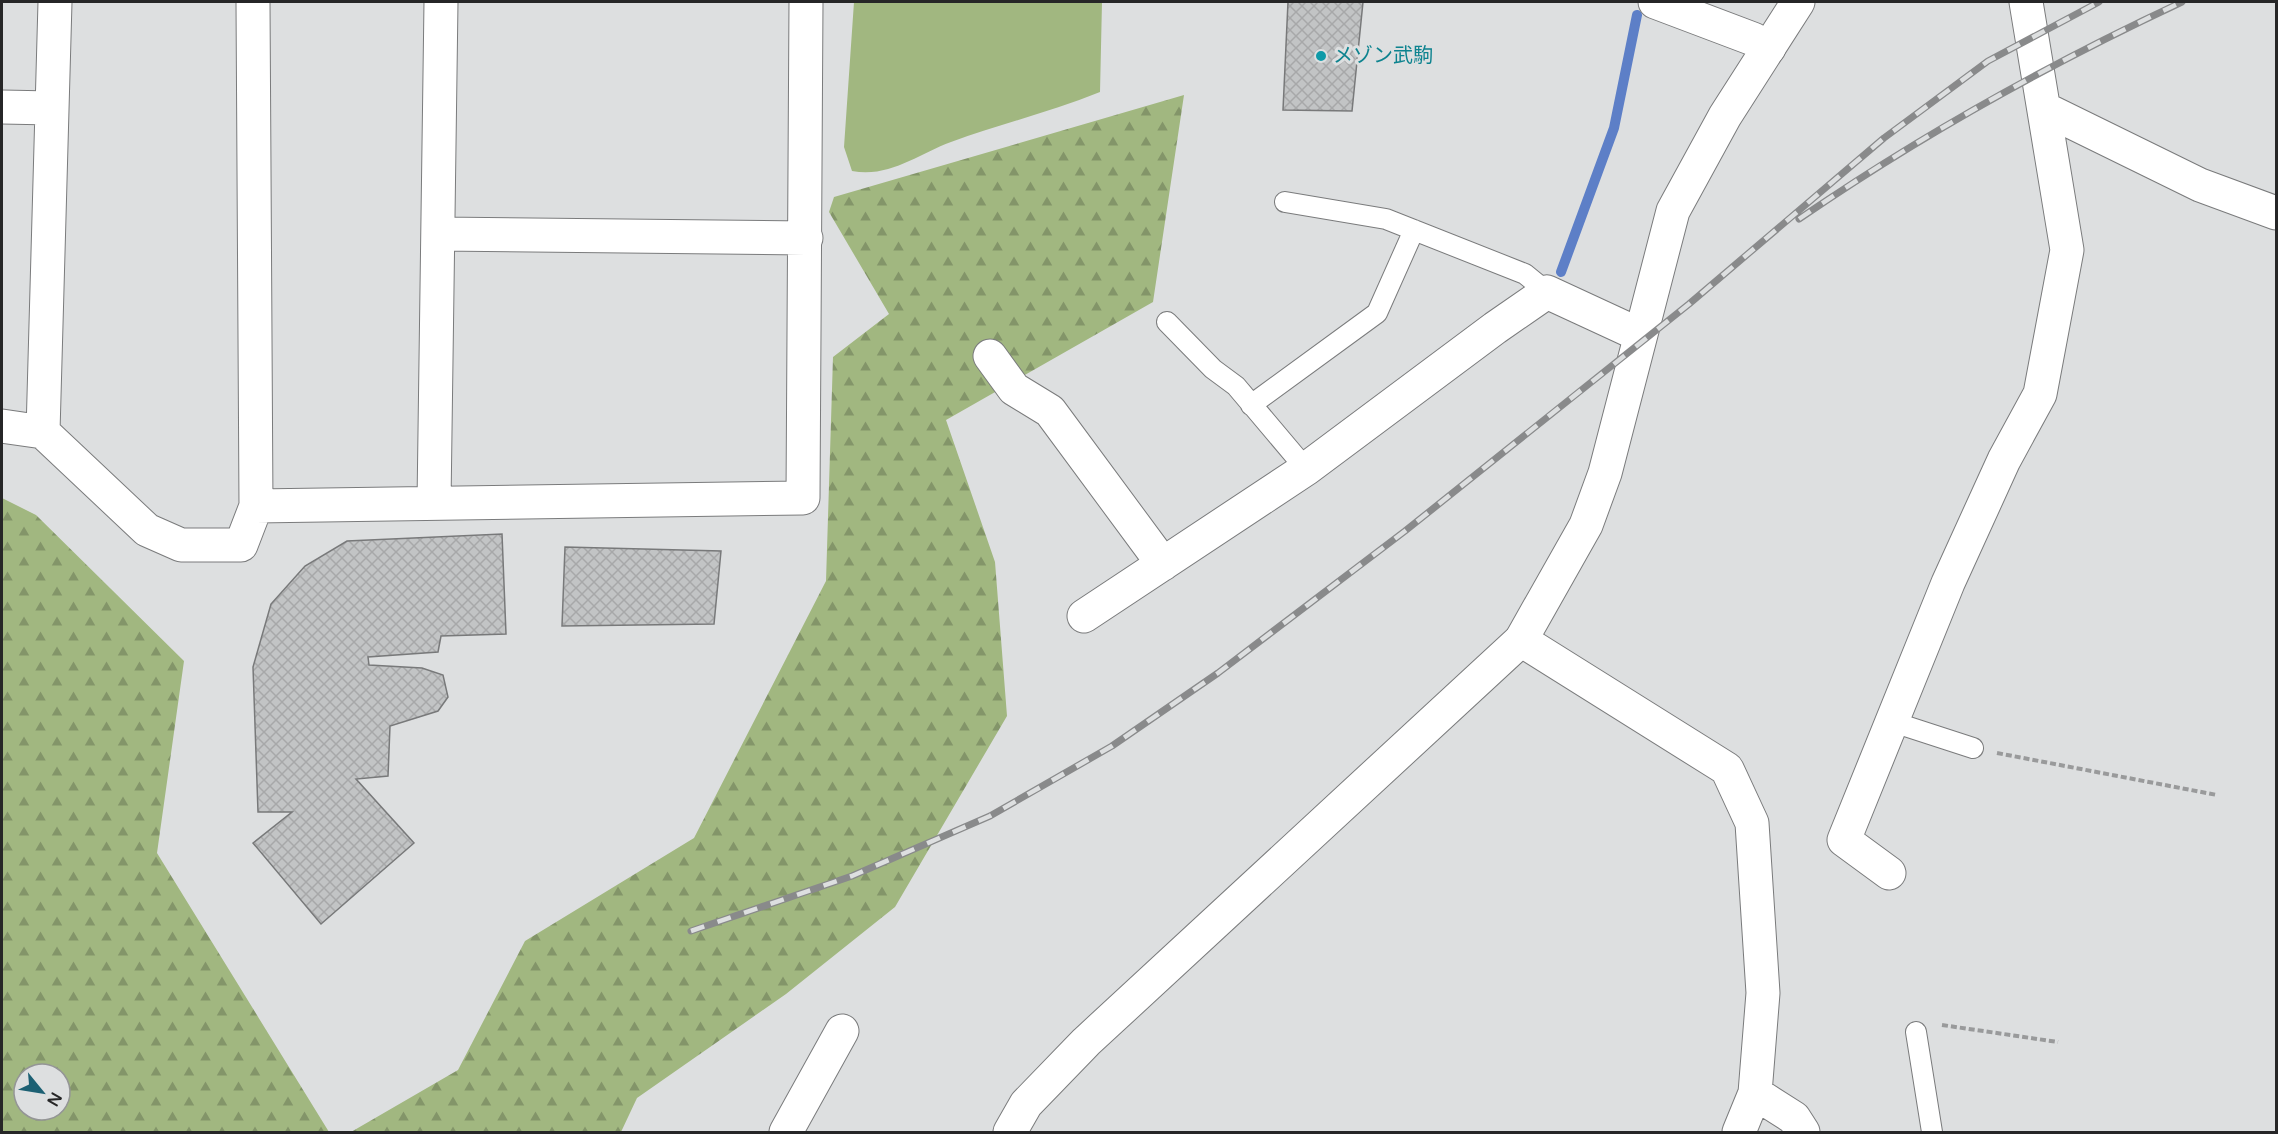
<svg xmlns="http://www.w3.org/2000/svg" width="2278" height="1134" viewBox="0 0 2278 1134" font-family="'Varela Round','Noto Sans JP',sans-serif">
<defs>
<pattern id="forest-firs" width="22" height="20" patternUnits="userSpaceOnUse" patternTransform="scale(1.5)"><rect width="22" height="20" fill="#a1b780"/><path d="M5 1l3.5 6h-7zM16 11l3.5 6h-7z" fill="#839569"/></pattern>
<pattern id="building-cross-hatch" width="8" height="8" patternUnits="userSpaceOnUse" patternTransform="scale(1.5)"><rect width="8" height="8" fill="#c2c4c5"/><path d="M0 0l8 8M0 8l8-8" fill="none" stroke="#a7a8a9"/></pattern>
</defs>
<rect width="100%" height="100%" fill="#dddfe0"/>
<path fill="#a1b780" d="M854,2H1102L1100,92C1051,112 1000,124 951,142C918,154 890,178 852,171L844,147Z"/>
<path fill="url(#forest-firs)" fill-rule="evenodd" d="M1184,95L1153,302L946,420L995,562L1007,716L895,907L786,994L637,1098L621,1132H351L458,1070L525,941L694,838L826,581L833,357L889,314L829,212L834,197Z
M2,498L36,515L184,661L157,853L329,1132H2ZM24,1074H60V1110H24Z"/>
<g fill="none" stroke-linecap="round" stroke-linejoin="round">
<path stroke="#5d7fc7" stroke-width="10" d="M1561,272L1614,128L1637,15"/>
</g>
<path fill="url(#building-cross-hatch)" stroke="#78797a" stroke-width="1.5" d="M1288,2H1363L1352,111L1283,110Z
M502,534L506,634L441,636L438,652L368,657L369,665L422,668L443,675L448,697L438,711L390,726L388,776L356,779L414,843L321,924L253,843L292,812H258L253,667L271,604L305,566L347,541Z
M565,547L721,551L714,624L562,626Z"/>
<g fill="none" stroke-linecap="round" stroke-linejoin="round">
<defs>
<path id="service" d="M1285,202L1386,219L1525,274L1547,292
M1167,322L1213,369L1236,386L1306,469
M1251,405L1377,313L1414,230
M1893,722L1973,748
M1916,1032L1932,1132"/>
<path id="minor" d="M55,2L43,432L147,530L181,545H241L256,506L253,2
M1655,2L1753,39L1769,48
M2,107L52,108
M2045,109L2200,185L2276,213
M439,234L806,238
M990,356L1014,389L1050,411L1163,564
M2,426L43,432
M434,503L441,2
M256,506L803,498L806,2
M1084,616L1306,469L1495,328L1547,292L1640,335
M1521,640L1727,769L1752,823L1763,993L1755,1093L1739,1132
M1889,873L1844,840L1948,583L2004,460L2040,394L2067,250L2026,2
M1755,1093L1794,1118L1803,1132
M786,1132L842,1031"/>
<path id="tertiary" d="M1010,1132L1026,1104L1086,1042L1521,640L1586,525L1605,473L1673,211L1725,116L1798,2"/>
</defs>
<use href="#service" stroke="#7a7b7c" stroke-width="22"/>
<use href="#minor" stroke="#7a7b7c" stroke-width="35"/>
<use href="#tertiary" stroke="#7a7b7c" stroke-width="35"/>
<path stroke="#999a9b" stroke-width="4" stroke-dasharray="6 3" stroke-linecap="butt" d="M1997,753L2217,795
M1942,1025L2058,1042"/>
<use href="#service" stroke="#fff" stroke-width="20"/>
<use href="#minor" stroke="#fff" stroke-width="33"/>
<use href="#tertiary" stroke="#fff" stroke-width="33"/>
<defs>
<path id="rail" d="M1799,219C1920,136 2049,64 2182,2
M691,931L852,876L990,816L1112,746L1218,673L1405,531L1689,304L1884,138L1988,61L2099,2"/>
</defs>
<use href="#rail" stroke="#898a8b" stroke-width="7"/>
<use href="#rail" stroke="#dddfe0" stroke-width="4.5" stroke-dasharray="14" stroke-linecap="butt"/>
</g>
<circle fill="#0f9aa8" stroke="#dddfe0" stroke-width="2" cx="1321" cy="56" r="6"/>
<g text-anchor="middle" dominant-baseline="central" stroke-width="6" stroke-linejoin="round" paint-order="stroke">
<g font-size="20" fill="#0d838f" stroke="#dddfe0" text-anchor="start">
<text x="1333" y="56">メゾン武駒</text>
</g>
</g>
<rect width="2278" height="1134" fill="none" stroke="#262627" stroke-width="6"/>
<g transform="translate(42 1092) rotate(120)"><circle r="28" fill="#dddfe0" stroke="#949596" stroke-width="1.5"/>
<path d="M0-4.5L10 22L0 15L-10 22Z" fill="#1c6073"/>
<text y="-9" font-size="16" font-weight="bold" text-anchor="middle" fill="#262627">N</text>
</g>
</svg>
